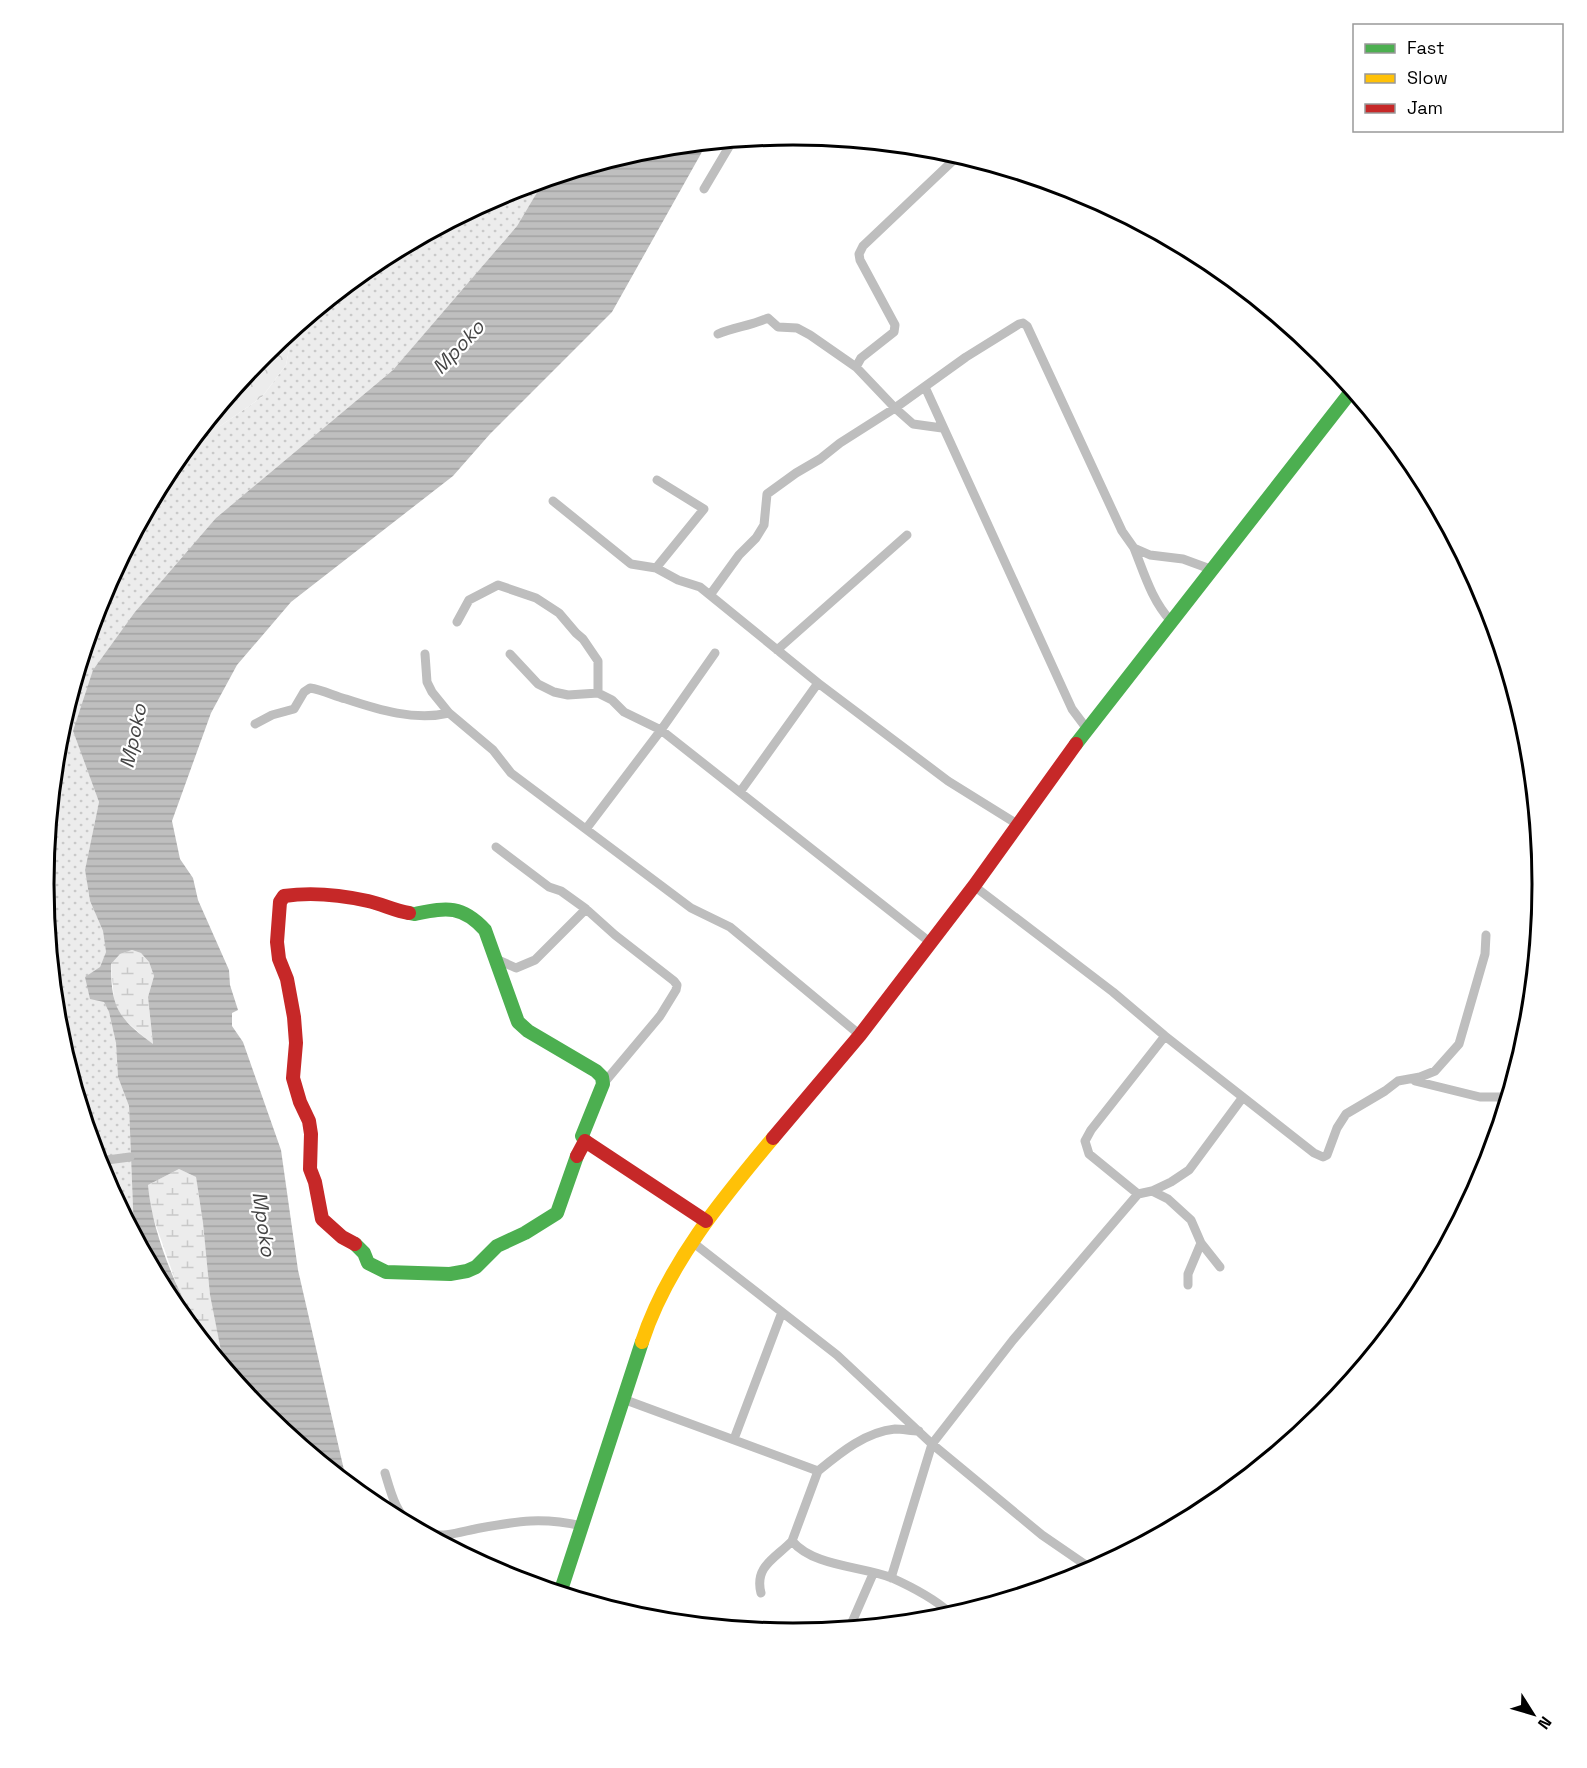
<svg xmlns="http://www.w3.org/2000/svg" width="1587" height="1768" viewBox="0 0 1587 1768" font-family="'Space Grotesk',sans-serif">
<defs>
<pattern id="grass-dots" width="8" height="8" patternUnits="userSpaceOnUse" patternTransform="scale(1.5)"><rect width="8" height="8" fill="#ececec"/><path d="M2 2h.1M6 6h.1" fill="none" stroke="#c9c9c9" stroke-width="1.8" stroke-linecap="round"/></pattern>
<pattern id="forest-crowns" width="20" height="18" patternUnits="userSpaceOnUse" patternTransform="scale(1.5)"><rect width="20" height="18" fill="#ececec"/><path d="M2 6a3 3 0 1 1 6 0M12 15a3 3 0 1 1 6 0" fill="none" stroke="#c9c9c9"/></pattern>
<pattern id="wetland-marsh" width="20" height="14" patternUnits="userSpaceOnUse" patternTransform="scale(1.5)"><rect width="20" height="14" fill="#ececec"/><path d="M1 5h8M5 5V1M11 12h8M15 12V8" fill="none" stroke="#c9c9c9"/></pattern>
<pattern id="water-rules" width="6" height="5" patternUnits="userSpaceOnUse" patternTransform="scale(1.5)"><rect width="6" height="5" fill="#bfbfbf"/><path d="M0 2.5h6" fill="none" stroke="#a2a2a2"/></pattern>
</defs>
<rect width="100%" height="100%" fill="#fff"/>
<path fill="url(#grass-dots)" d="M545,179L517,226L393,370L216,518L73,731L99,802L85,870L90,901L103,931L106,952L100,967L104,1002L109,1012L116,1043L118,1077L129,1106L134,1233L100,1171L58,1030L44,884L58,737L101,597L153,498L166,491L207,435L262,397L286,365L293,329L377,260L507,191Z"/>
<path fill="url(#forest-crowns)" d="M293,329L286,365L262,397L207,435L166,491L153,498L170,467L263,353Z"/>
<path fill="url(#wetland-marsh)" d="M132,950L141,953L149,962L154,976L148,997L153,1045L118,1014L114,1000L111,964L120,954Z
M179,1169L196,1177L203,1223L210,1295L222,1356L220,1361L208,1346L181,1297L151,1211L148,1185Z"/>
<path fill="url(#water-rules)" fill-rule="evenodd" d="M707,143L612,312L490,434L453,476L291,602L237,665L211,713L172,821L180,859L193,878L198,900L229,970L230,985L238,1010L232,1013V1026L243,1042L281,1150L298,1270L347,1483L263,1414L220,1361L222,1356L210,1295L203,1223L196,1177L179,1169L148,1185C153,1241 183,1305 213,1353L170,1300L134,1233L129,1106L118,1077L116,1043L109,1012L104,1002L90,999L85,977L100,967L106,952L103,931L90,901L85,870L99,802L73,731L93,670L135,612L216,518L393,370L517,226L545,179L648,148ZM132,950L141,953L149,962L154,976L148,997L153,1044C118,1018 111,1008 111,964L120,954Z"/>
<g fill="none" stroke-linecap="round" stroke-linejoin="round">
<path stroke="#bebebe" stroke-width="9" d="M704,189L733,140
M718,334C734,327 751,326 768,318L778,327L797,328L810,335L856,367L895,408L913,424L942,428
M856,367L861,358L894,332L895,325L860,260L859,254L863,246L960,154
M925,387L1072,709L1087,729
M553,501L631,564L656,568L678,580L700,587L818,683L948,781L1017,824
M1134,548C1144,573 1152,601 1171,621
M656,568L704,509L657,480
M710,595L739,555L756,538L764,525L767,494L796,473L820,459L840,443L895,408L966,357L1019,324L1023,323L1027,326L1122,531L1134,548L1150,555L1183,559L1213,570
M457,622L469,600L498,585L536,598L559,613L576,633L583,639L598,661V693
M777,650L907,535
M425,654L427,682L432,692L449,713L493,750L511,773L691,908L730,927L860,1035
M510,654L538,684L554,692L568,695L598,693L612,700L624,712L661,730L931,943
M255,724L272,715L294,709L304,692L310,688C323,690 334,696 346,699C379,710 415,721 449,713
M740,792L818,683
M586,829L661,730L715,653
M496,847L549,887L561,891L586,909L615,935L674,981L677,985L676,990L660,1016L603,1084
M974,886L1113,992L1165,1036L1314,1153L1323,1157L1327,1155L1337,1128L1346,1114L1385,1091L1398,1081L1420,1077L1435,1071L1459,1044L1485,954L1486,935
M494,958L516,968L535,960L586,909
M1415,1081L1480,1097H1509
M99,1167L107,1160L130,1157
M1152,1191L1168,1199L1191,1220L1201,1243L1220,1267
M1138,1194L1152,1191L1171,1182L1189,1170L1243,1097
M691,1241L837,1355L932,1444L1042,1535L1093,1570
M1188,1285V1274L1201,1243
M623,1399L818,1471L792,1541C814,1567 862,1566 892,1578C912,1587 933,1598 949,1612L950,1617
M734,1439L782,1312
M818,1471C840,1453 865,1432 895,1429C903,1429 911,1431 919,1431
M385,1473C391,1493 396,1514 413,1527
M425,1533C446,1538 459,1532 480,1528C519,1521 542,1517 582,1526
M891,1578L932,1444L1013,1340L1138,1194L1089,1154L1085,1141L1091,1130L1165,1036
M761,1593C754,1566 776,1558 792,1541
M949,1612L979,1608
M849,1629L873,1574"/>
<path stroke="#4caf50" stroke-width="14" d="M1076,744L1353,389
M409,913L414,914C446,908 461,904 485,930L518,1022L528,1031L596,1071L602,1077L603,1084L582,1136L585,1141
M355,1244L364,1253L368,1263L386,1272L450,1274L467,1271L476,1267L497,1246L525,1233L557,1213L577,1156
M560,1593L642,1342"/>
<path stroke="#ffc107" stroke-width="14" d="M642,1342C667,1265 722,1199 773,1138"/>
<path stroke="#c62828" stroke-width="14" d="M773,1138L860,1035L974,886L1076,744
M577,1156L585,1141L706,1221
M355,1244L342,1237L322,1219L315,1182L310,1169L311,1134L309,1121L300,1102L293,1078L296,1043L294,1017L287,979L279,959L277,942L280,902L284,896C311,892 341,895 368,901C382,904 395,911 409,913"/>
</g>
<g text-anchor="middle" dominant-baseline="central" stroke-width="4.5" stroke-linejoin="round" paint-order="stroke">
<g font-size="20" font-style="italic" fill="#444" stroke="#fff">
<text transform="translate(458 347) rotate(-47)">Mpoko</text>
<text transform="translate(133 736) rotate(-78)">Mpoko</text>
<text transform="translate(264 1224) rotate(82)">Mpoko</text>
</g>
</g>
<path d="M0 0H1587V1768H0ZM54 884a739 739 0 1 1 1478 0a739 739 0 1 1-1478 0Z" fill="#fff" fill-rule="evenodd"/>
<path fill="none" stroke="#000" stroke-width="3" d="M54 884a739 739 0 1 1 1478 0a739 739 0 1 1-1478 0Z"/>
<rect x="1353" y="24" width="210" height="108" fill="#ffffff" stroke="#999999" stroke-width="1.5"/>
<rect x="1365" y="44" width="30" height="9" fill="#4caf50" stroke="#999999" stroke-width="1.5"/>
<text x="1407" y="54" font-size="18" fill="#000000">Fast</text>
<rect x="1365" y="74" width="30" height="9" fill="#ffc107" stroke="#999999" stroke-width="1.5"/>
<text x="1407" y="84" font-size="18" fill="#000000">Slow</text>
<rect x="1365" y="104" width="30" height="9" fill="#c62828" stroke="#999999" stroke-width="1.5"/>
<text x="1407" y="114" font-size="18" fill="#000000">Jam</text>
<g transform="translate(1533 1714) rotate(127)" stroke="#ffffff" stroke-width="4.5" paint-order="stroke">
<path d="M0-4.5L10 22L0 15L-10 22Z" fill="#000000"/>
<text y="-9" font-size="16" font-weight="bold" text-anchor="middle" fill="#000000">N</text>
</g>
</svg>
